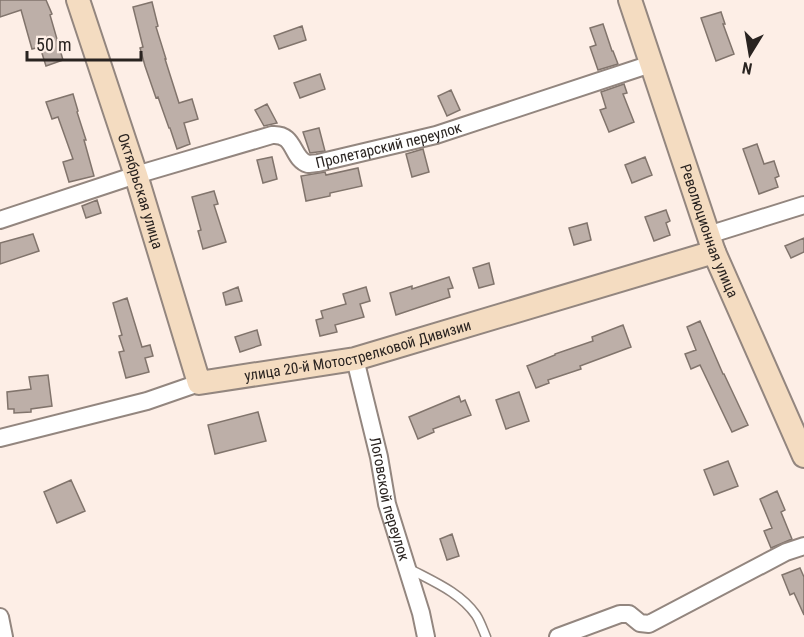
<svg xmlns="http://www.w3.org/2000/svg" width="804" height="637" viewBox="0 0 804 637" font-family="'Roboto Condensed',sans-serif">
<rect width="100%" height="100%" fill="#fdeee6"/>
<path fill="#bdafa8" stroke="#81746c" stroke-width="1.5" d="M0,0H46L52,14L50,15L63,60L46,66L40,47L32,49L21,10L0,17Z
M152,2L158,26L156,27L166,59H165L179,103L192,99L198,119L184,123L190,144L177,149L170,128H169L158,97L156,98L145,66L140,48L143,47L133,7Z
M721,12L725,24H723L734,54L716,61L701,18Z
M603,24L612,51H613L618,64L598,70L590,47L596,45L590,28Z
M302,26L306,40L279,49L274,36Z
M320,74L325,89L300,98L294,83Z
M624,84L627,93L623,94L634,122L609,132L600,110L606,108L601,92Z
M451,90L460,110L447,116L438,96Z
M73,94L78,111L77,112L86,140H84L94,176L69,182L63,162L73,159L58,117L52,119L46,102Z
M267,104L277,123L264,126L255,110Z
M319,128L325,151L310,153L303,132Z
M757,144L764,164L774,161L779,176L775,178L778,187L759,194L743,149Z
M423,149L429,172L412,177L406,154Z
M272,157L277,179L263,183L257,160Z
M645,157L652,175L632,183L625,165Z
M358,168L362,186L330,193V196L306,201L301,176L325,172L326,175Z
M214,191L218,204L214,205L226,242L203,249L198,231L201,230L192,197Z
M97,200L101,213L86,218L82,206Z
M666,210L670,221L666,223L670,235L654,241L645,217Z
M587,223L591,240L574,245L569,228Z
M33,234L39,251L0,264V243Z
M804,238V252L791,258L785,246Z
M489,263L494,284L479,288L473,268Z
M449,277L453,288L448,289L450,297L396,315L390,293L412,286V289Z
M238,287L242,301L226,305L223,293Z
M366,287L370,301L360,304L364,317L335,325L337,332L320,336L316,320L323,318L321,311L346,304L343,294Z
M127,298L142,347L150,345L153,356L145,358L149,372L126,378L119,352L124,351L119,336L122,335L113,303Z
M700,321L723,374H724L748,425L732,432L700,365L691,369L685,354L696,350L687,327Z
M623,325L631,347L580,366L581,369L548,380L549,383L536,388L527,366L555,355V354L593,341L592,337Z
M257,330L261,345L240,352L235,337Z
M48,375L52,406L31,409V412L14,413V409H8L7,392L31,389L29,377Z
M519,392L529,421L506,429L496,400Z
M459,396L461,402L465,400L471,415L433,429L434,432L418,439L409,417Z
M258,412L266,441L215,454L208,425Z
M728,461L738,486L714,495L704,470Z
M71,480L85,511L57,523L44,492Z
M777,491L785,510L781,512L792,539L771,548L764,531L772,528L760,499Z
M452,534L459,556L447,560L440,539Z
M800,568L804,577V615L794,593L790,595L782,575Z"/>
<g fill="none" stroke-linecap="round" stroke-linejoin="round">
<defs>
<path id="lane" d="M408,568C432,581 460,592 476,615C480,621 483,630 486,637"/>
<g id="street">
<path id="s1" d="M0,220L136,175L272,135C296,133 291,159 308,164C309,164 317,163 318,163L436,135L651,64"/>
<path d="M708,235L804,205"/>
<path id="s2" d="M355,359L379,457L387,504L421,613L426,637"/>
<path d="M0,438L147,401L199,383"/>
<path d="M0,617L4,637"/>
<path d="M558,637L620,614H629L640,623L649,624L786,552L804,546"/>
</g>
<g id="secondary">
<path id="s3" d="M78,0L136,175L199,383L355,359L714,252"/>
<path id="s4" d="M630,0L714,252L804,456"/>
</g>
</defs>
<use href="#lane" stroke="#93867f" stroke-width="11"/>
<use href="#street" stroke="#93867f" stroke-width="20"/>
<use href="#secondary" stroke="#93867f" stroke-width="26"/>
<use href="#lane" stroke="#fff" stroke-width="8"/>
<use href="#street" stroke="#fff" stroke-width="16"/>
<use href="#secondary" stroke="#f4dcc1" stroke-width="22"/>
</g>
<g text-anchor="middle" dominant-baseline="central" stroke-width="5" stroke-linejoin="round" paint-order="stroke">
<g font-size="15" fill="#292320" stroke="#fdeee6">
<text stroke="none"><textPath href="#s1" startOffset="417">Пролетарский переулок</textPath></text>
<text stroke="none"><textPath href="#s3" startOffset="201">Октябрьская улица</textPath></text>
<text stroke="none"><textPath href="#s4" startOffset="244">Революционная улица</textPath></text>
<text stroke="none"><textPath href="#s3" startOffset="564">улица 20-й Мотострелковой Дивизии</textPath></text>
<text stroke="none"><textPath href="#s2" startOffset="144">Логовской переулок</textPath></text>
</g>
</g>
<g transform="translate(750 54) rotate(191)" stroke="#fdeee6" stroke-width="4.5" paint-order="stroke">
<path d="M0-4.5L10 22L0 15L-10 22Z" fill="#292320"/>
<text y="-9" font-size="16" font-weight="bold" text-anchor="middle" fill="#292320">N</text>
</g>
<path d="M27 51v9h114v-9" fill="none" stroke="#292320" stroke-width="3"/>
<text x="36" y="51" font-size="18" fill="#292320" stroke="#fdeee6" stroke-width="4.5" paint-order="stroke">50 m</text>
</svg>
